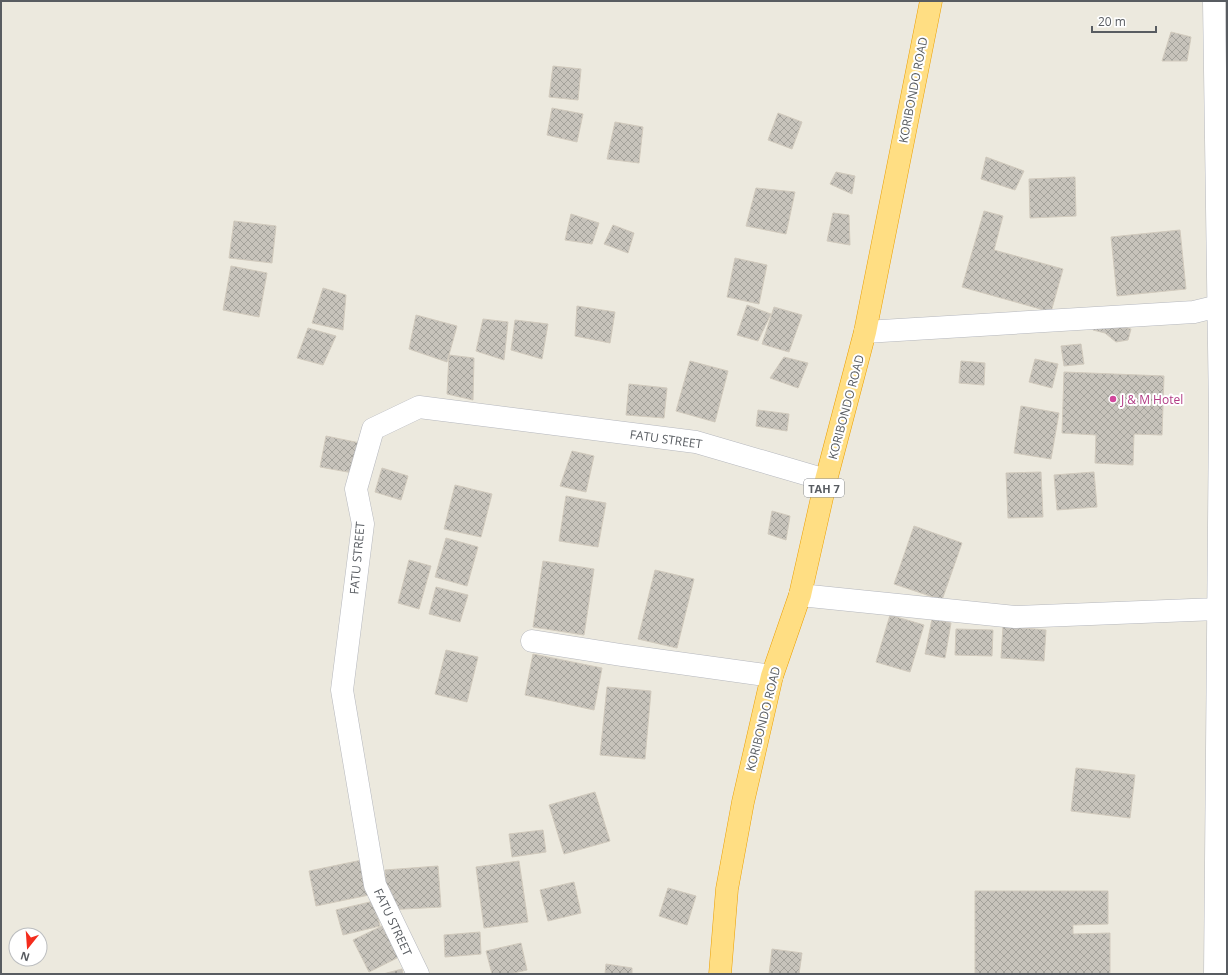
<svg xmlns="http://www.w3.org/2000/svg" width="1228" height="975" viewBox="0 0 1228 975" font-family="'Open Sans',sans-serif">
<defs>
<pattern id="building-cross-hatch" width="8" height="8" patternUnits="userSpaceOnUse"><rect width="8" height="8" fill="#c7c3bb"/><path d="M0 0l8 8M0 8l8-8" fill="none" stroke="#a4a29b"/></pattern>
</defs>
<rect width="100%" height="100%" fill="#ece9de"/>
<path fill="url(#building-cross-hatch)" stroke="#d1cabd" d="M1171,32L1191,37L1187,61H1162Z
M553,66L581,69L578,100L549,97Z
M552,108L583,114L577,142L547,135Z
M778,113L802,122L792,149L768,140Z
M615,122L643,127L639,163L607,159Z
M986,157L1024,171L1015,190L981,179Z
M836,172L855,176L852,194L830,184Z
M1075,177L1076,216L1030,218L1029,179Z
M756,188L795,192L786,234L746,226Z
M984,211L1003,216L994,250L1063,269L1051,312L962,287Z
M833,213L849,215L850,245L827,241Z
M571,214L599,223L592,244L565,240Z
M234,221L276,226L272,263L229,258Z
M613,225L634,233L628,253L604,244Z
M1180,230L1186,289L1117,296L1111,237Z
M735,258L767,265L759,304L727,297Z
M231,266L267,273L259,317L223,310Z
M323,288L346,295L343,330L312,323Z
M747,305L771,314L758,341L737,335Z
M577,306L615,312L610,343L575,336Z
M774,307L802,315L789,352L762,344Z
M416,315L457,326L447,362L409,349Z
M483,319L508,322L504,360L476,351Z
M515,320L548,324L542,359L511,350Z
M1096,320L1131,329L1128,340L1116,342L1105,333L1093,330Z
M308,328L336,336L323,365L297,358Z
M1081,344L1084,364L1064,366L1061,346Z
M449,355L474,358L473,400L447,394Z
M784,357L808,363L798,388L770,378Z
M1035,359L1058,364L1052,388L1029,382Z
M690,361L728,371L715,422L676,411Z
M961,361L985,363L984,385L959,383Z
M1064,372L1164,376L1162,435L1134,434L1133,465L1095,463L1096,435L1062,433Z
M629,384L667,388L664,418L626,415Z
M1021,406L1059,413L1051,459L1014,453Z
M758,410L789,414L787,431L756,426Z
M326,436L360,443L353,473L320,467Z
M572,451L594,456L586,492L560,486Z
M382,468L408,476L401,500L375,492Z
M1041,472L1043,517L1008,518L1006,473Z
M1094,472L1097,507L1057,510L1054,475Z
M455,485L492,494L481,537L444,529Z
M566,496L606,503L598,547L559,541Z
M772,511L790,516L786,540L768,534Z
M914,526L962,543L942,600L894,584Z
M446,538L478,547L467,586L435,577Z
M409,560L431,566L419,609L398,603Z
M543,561L594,569L584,635L533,627Z
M655,570L694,579L677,648L638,639Z
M436,587L468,595L460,622L429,614Z
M890,615L924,625L910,672L876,662Z
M932,619L951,623L945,658L925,654Z
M1003,626L1046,630L1044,661L1001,658Z
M956,629L993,630L992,656L955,655Z
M446,650L478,657L467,702L435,694Z
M533,654L602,668L594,710L525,695Z
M607,687L651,691L645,759L600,755Z
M1076,768L1135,775L1130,818L1071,811Z
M595,792L610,841L564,854L549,805Z
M543,830L546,852L512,857L509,834Z
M362,860L369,895L316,906L309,871Z
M519,861L528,922L484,928L476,867Z
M438,866L441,907L387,910L385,870Z
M574,882L581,913L548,921L540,890Z
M668,888L696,896L687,925L659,916Z
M975,891H1108V924L1073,925V934L1110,933V974H975Z
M374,901L380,926L343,935L336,910Z
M382,926L399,957L369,972L353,940Z
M480,932L481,954L445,957L444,935Z
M521,943L527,970L509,974H492L486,951Z
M772,949L802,953L799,974H769Z
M606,964L632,968V974H605Z
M402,969L403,974H383Z"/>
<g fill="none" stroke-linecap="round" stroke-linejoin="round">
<defs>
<path id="street" d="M1214,1L1220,413L1215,974
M865,332L1194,312L1227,304
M800,595L1015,617L1217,609
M532,641L621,655L772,676
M418,974L375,885L342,690L363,524L356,489L373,429L419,407L696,442L826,480"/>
<path id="highway" d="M720,974L727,889L743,802L772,676L800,595L826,480L865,332L931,1"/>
</defs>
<use href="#street" stroke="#b5b7bd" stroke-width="23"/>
<use href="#highway" stroke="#eb9f00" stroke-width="23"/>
<use href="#street" stroke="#fff" stroke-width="22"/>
<use href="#highway" stroke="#ffde83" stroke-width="22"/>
</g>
<circle fill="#d1479c" stroke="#fff" stroke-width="1.5" cx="1113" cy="399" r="4"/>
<g text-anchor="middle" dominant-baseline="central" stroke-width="4" stroke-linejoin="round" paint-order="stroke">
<rect fill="#fff" stroke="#8a8d90" stroke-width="1" x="804" y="479" width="40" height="18" rx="3"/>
<g font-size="11" font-weight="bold" fill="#585c61">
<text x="824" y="488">TAH 7</text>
</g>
<g font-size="12" fill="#585c61" stroke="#fff">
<text transform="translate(913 90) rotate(-79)">KORIBONDO ROAD</text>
<text transform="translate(846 407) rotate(-75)">KORIBONDO ROAD</text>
<text transform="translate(666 439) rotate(8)">FATU STREET</text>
<text transform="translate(357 558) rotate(-85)">FATU STREET</text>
<text transform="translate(763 719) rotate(-76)">KORIBONDO ROAD</text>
<text transform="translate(393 922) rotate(65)">FATU STREET</text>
</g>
<g font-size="12" fill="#b23c85" stroke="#fff" text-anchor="start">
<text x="1121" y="399">J &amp; M Hotel</text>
</g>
</g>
<rect width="1228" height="975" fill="none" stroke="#585c61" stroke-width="4"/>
<g transform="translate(28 947) rotate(197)"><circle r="19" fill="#ffffff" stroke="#bcbec0"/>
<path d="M0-3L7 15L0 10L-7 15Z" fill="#f42c1d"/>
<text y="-6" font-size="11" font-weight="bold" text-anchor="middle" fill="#585c61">N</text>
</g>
<path d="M1092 26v6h64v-6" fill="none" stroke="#585c61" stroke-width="2"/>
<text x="1098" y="26" font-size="12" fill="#585c61" stroke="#ffffff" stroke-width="3" paint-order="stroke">20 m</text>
</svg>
